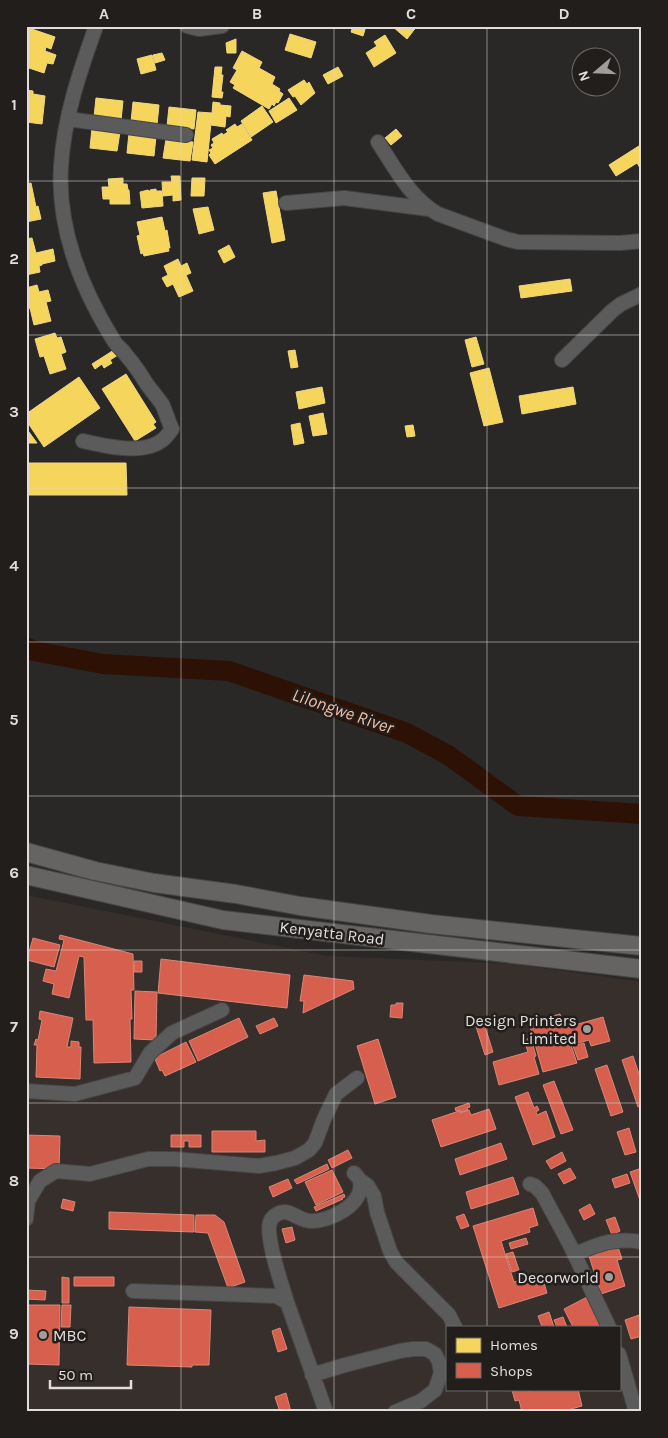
<svg xmlns="http://www.w3.org/2000/svg" width="668" height="1438" viewBox="0 0 668 1438" font-family="Karla,sans-serif">
<rect width="100%" height="100%" fill="#2a2827"/>
<path fill="#372f2b" fill-rule="evenodd" d="M26,895L327,956L514,964L642,982V1412H26ZM447,1327H619V1389H447Z"/>
<path fill="#f6d55c" stroke="#efd782" d="M353,26H366L363,36L351,32Z
M392,26H417L407,39Z
M26,27L55,37L51,49L46,47L45,51L56,55L53,64L47,63L44,73L26,67L27,44L26,43Z
M290,34L316,42L311,58L285,50Z
M385,35L396,53L374,67L366,53L377,46L374,42Z
M236,39V53H227L226,43Z
M242,51L262,62L259,68L275,77L272,84L280,89L279,91L283,94L278,103L276,102L274,106L272,104L269,109L233,88L235,85L230,82L237,70L233,68Z
M162,53L165,60L155,63L153,55Z
M152,55L156,70L141,74L137,59Z
M215,67H222L221,75H223L221,92H223L222,98L212,97Z
M338,67L343,76L328,84L323,75Z
M304,80L307,84L309,82L315,93L301,105L295,96L293,97L288,90Z
M26,90L33,91V94L45,96L42,124L26,122Z
M96,98L123,101L121,120L94,117Z
M289,98L297,110L276,123L269,111Z
M133,102L159,105L157,125L131,122Z
M213,102L220,103V105L231,106L230,117L226,116L225,127L211,125Z
M262,106L273,122L251,137L241,121Z
M169,107L196,110L194,129L167,126Z
M198,112L212,113L207,162L192,160Z
M235,124L237,127L242,124L252,140L215,164L209,155L211,153L209,150L213,148L211,145L214,143L212,139L222,133L223,135L228,132L226,130Z
M92,128L120,132L117,151L90,148Z
M396,129L402,136L391,145L385,138Z
M129,133L156,136L154,156L127,153Z
M166,139L193,142L190,161L163,158Z
M642,144V171L637,163L616,176L609,165Z
M171,176H180L181,200L173,201V195L163,196L162,182H172Z
M123,178V184H127L128,190H129L130,204H110V199H103L102,187H109L108,179Z
M192,178H205L204,196H191Z
M31,183L36,207L38,206L41,219L26,222V184Z
M156,189V191H162L163,206L142,208L140,192L148,190L150,192V190Z
M276,191L285,240L272,243L263,193Z
M208,207L214,230L199,234L193,209Z
M162,217L165,231L167,230L170,248H168L169,251L144,256L143,253L141,254L137,236L140,235L137,222Z
M32,238L36,253L53,249L55,261L42,264V265L39,266L40,272L26,275V239Z
M229,245L235,257L224,263L218,251Z
M178,259L181,266L187,263L191,273L186,275L193,291L179,297L173,284L167,287L162,278L168,275L164,266Z
M570,279L572,291L521,298L519,286Z
M37,285L39,292L48,290L51,301L46,302L51,321L34,325L30,308L26,309V288Z
M55,333L57,338L61,337L66,352L61,354L66,369L50,374L44,356L40,357L35,339Z
M476,337L484,364L472,367L465,340Z
M114,350L118,355L110,360L112,363L104,368L102,364L95,369L92,364Z
M295,350L298,367L291,368L288,351Z
M489,368L503,422L484,426L470,373Z
M126,374L156,422L153,424L156,428L135,441L102,389Z
M79,377L100,408L44,447L26,420V414Z
M322,387L325,403L299,409L296,392Z
M573,387L576,404L522,414L519,396Z
M323,413L327,434L313,436L309,416Z
M300,423L304,443L294,445L291,425Z
M413,425L415,436L407,437L405,426Z
M26,428L37,443H26Z
M26,463H126L127,495H26Z"/>
<path fill="#d6604d" stroke="#d98678" d="M60,935L133,954L134,990H131L132,1019H130L131,1062L94,1063L93,1020H86L84,957L79,956L69,998L52,994L54,984L43,981L46,969L56,971L64,940L59,939Z
M33,938L60,945L54,967L27,960Z
M161,959L290,975L287,1008L158,993Z
M134,961H142V972H134Z
M304,975L353,981L354,989L303,1013L304,1001H300Z
M135,991L157,992L156,1040L134,1039Z
M396,1003H403L402,1018L390,1017L391,1005H396Z
M40,1011L73,1018L67,1047H71V1041L79,1042V1047H81L80,1079L36,1077L37,1045H34L36,1039L38,1040L42,1020L39,1019Z
M560,1014L564,1028L603,1017L610,1041L591,1046L589,1040L571,1045L577,1063L543,1072L529,1023Z
M482,1017L493,1052L485,1055L474,1020Z
M239,1018L248,1037L198,1061L189,1041Z
M274,1018L278,1026L260,1034L256,1026Z
M531,1038L536,1056L534,1057L539,1074L499,1085L493,1062L528,1052L524,1040Z
M378,1039L396,1097L375,1104L357,1046Z
M186,1042L196,1062L165,1076L162,1070L160,1071L155,1059H157L156,1057Z
M584,1043L588,1057L578,1060L573,1046Z
M633,1056L642,1083V1106L638,1107L622,1060Z
M607,1065L623,1112L611,1116L595,1069Z
M554,1081L573,1130L561,1134L543,1085Z
M528,1092L534,1108L537,1106L539,1110L536,1112L537,1115L546,1111L555,1137L533,1145L515,1097Z
M469,1103L470,1107L467,1108L468,1110L460,1112V1110L456,1111L455,1108Z
M489,1109L496,1129L441,1147L432,1120L459,1111L460,1113L469,1110L471,1115Z
M629,1128L636,1152L625,1155L617,1132Z
M212,1131H256V1141L265,1140V1152H212Z
M26,1135L60,1136L59,1169L26,1168Z
M171,1135H201V1147H189V1141H184V1147H171Z
M501,1143L507,1159L460,1175L455,1159Z
M348,1150L352,1158L332,1168L328,1160Z
M562,1152L566,1161L551,1169L546,1161Z
M327,1164L329,1169L297,1184L294,1180Z
M570,1168L576,1178L564,1184L558,1174Z
M642,1168V1206L630,1172Z
M332,1170L343,1192L316,1205L305,1182Z
M627,1174L630,1183L615,1188L612,1179Z
M513,1177L519,1194L471,1209L466,1192Z
M288,1179L292,1188L273,1197L269,1187Z
M344,1194L345,1197L342,1198L343,1199L316,1211L314,1207Z
M63,1199L75,1202L73,1211L61,1208Z
M590,1204L595,1214L584,1220L579,1210Z
M533,1208L538,1225L529,1228L530,1232L501,1241L514,1282L541,1273L547,1293L499,1308L473,1226Z
M109,1212L194,1215V1232L109,1229Z
M464,1214L469,1226L461,1229L456,1217Z
M196,1215H215L224,1222L245,1282L228,1288L208,1233L195,1232Z
M615,1217L620,1231L612,1235L606,1220Z
M292,1227L295,1240L286,1243L282,1229Z
M526,1238L528,1244L511,1249L509,1243Z
M618,1247L622,1259L617,1260L625,1286L601,1294L589,1256Z
M513,1252L519,1270L512,1272L506,1254Z
M62,1277L69,1278V1303H62Z
M74,1277H114V1286H74Z
M26,1290L46,1291L45,1300L26,1299Z
M589,1296L604,1327H573L564,1309Z
M26,1305H60L59,1365L26,1364Z
M62,1305H71L70,1327H61Z
M129,1307L211,1310L209,1365H192V1367L127,1365Z
M549,1312L554,1327H542L538,1316Z
M639,1315L642,1324V1336L631,1339L625,1320Z
M563,1317L567,1327H557L554,1320Z
M280,1328L287,1349L278,1352L272,1331Z
M515,1389H528L529,1392L539,1389H578L582,1406L560,1412H522L519,1400L515,1401L512,1390Z
M286,1393L291,1412H280L275,1397Z"/>
<g fill="none" stroke-linecap="round" stroke-linejoin="round">
<path stroke="#2d1105" stroke-width="20" d="M26,647L34,651L103,664L229,671L407,733L448,755L518,806L642,814"/>
<defs>
<path id="minor" d="M187,26L199,29L222,26
M68,119L186,135
M378,142C395,168 410,198 438,214L506,239L518,242L620,243L642,241
M286,203L344,198L429,209
M562,360L612,311L621,304L642,294
M83,441C104,446 143,455 161,441C165,439 169,433 172,429C168,421 166,412 162,404C157,397 151,390 146,383C140,373 134,364 126,355C123,350 117,346 114,341C81,288 57,229 61,166C64,117 80,71 96,26
M26,1091L75,1094L135,1078L150,1053L172,1033L222,1010
M360,1180L368,1186L374,1196L377,1212L390,1251L396,1262L449,1315L455,1327
M530,1184L535,1186L542,1193L570,1245L609,1327
M26,1219L28,1201L40,1181L56,1171L90,1174L148,1159H174L259,1166L276,1163L295,1158L309,1150L315,1143L324,1119L336,1094L357,1078
M575,1254C599,1244 614,1237 642,1242
M133,1291L276,1296L287,1302L326,1412
M287,1302C282,1286 265,1236 270,1222C272,1216 279,1212 285,1212C294,1213 301,1221 311,1221C329,1222 365,1204 360,1182C360,1179 356,1175 354,1173
M619,1354L636,1412
M312,1375L345,1365L400,1351L413,1349H426L435,1354L439,1362L441,1373L435,1390L421,1401L395,1412"/>
<path id="major" d="M26,852L95,871L154,883L236,894L300,906L431,924L642,946
M26,875L223,920L642,969"/>
</defs>
<use href="#minor" stroke="#464545" stroke-width="16"/>
<use href="#major" stroke="#464545" stroke-width="20"/>
<use href="#minor" stroke="#5c5b5b" stroke-width="14"/>
<use href="#major" stroke="#666463" stroke-width="18"/>
</g>
<path fill="none" stroke="#e0dddc" stroke-width="1" stroke-opacity="0.55" d="M181,26V1412M334,26V1412M487,26V1327M26,181H642M26,335H642M26,488H642M26,642H642M26,796H642M26,950H642M26,1103H642M26,1257H642M487,1389V1412"/>
<g fill="#a09e9d" stroke="#211e1c" stroke-width="2">
<circle cx="587" cy="1029" r="5"/>
<circle cx="609" cy="1277" r="5"/>
<circle cx="43" cy="1335" r="5"/>
</g>
<g text-anchor="middle" dominant-baseline="central" stroke-width="5" stroke-linejoin="round" paint-order="stroke">
<g font-size="16" fill="#e0dddc" stroke="#211e1c">
<text transform="translate(332 933) rotate(7)">Kenyatta Road</text>
</g>
<g font-size="16" fill="#e0dddc" stroke="#211e1c" text-anchor="end">
<text x="577" y="1020">Design Printers<tspan x="577" dy="18">Limited</tspan></text>
<text x="599" y="1277">Decorworld</text>
<text x="53" y="1335" text-anchor="start">MBC</text>
</g>
<g font-size="18" font-style="italic" fill="#f5bea5" stroke="#211e1c">
<text transform="translate(343 711) rotate(19)">Lilongwe River</text>
</g>
</g>
<rect width="668" height="1438" fill="none" stroke="#211e1c" stroke-width="55"/>
<rect x="446" y="1326" width="175" height="65" fill="#211e1c" stroke="#6d6a69"/>
<rect x="456" y="1338" width="25" height="15" fill="#f6d55c" stroke="#6d6a69"/>
<text x="490" y="1350" font-size="15" fill="#e0dddc">Homes</text>
<rect x="456" y="1363" width="25" height="15" fill="#d6604d" stroke="#6d6a69"/>
<text x="490" y="1376" font-size="15" fill="#e0dddc">Shops</text>
<g transform="translate(596 72) rotate(251)"><circle r="24" fill="#211e1c" stroke="#6d6a69"/>
<path d="M0-4L9 19L0 12L-9 19Z" fill="#a09e9d"/>
<text y="-8" font-size="14" font-weight="bold" text-anchor="middle" fill="#e0dddc">N</text>
</g>
<path d="M50 1380v8h81v-8" fill="none" stroke="#e0dddc" stroke-width="2.5"/>
<text x="58" y="1380" font-size="15" fill="#e0dddc" stroke="#211e1c" stroke-width="4" paint-order="stroke">50 m</text>
<rect x="28" y="28" width="612" height="1382" fill="none" stroke="#e0dddc" stroke-width="2"/>
<g font-size="16" text-anchor="middle" font-weight="bold" fill="#e0dddc">
<text x="104" y="19">A</text>
<text x="257" y="19">B</text>
<text x="411" y="19">C</text>
<text x="564" y="19">D</text>
<text x="14" y="110">1</text>
<text x="14" y="264">2</text>
<text x="14" y="417">3</text>
<text x="14" y="571">4</text>
<text x="14" y="725">5</text>
<text x="14" y="878">6</text>
<text x="14" y="1032">7</text>
<text x="14" y="1186">8</text>
<text x="14" y="1339">9</text>
</g>
</svg>
